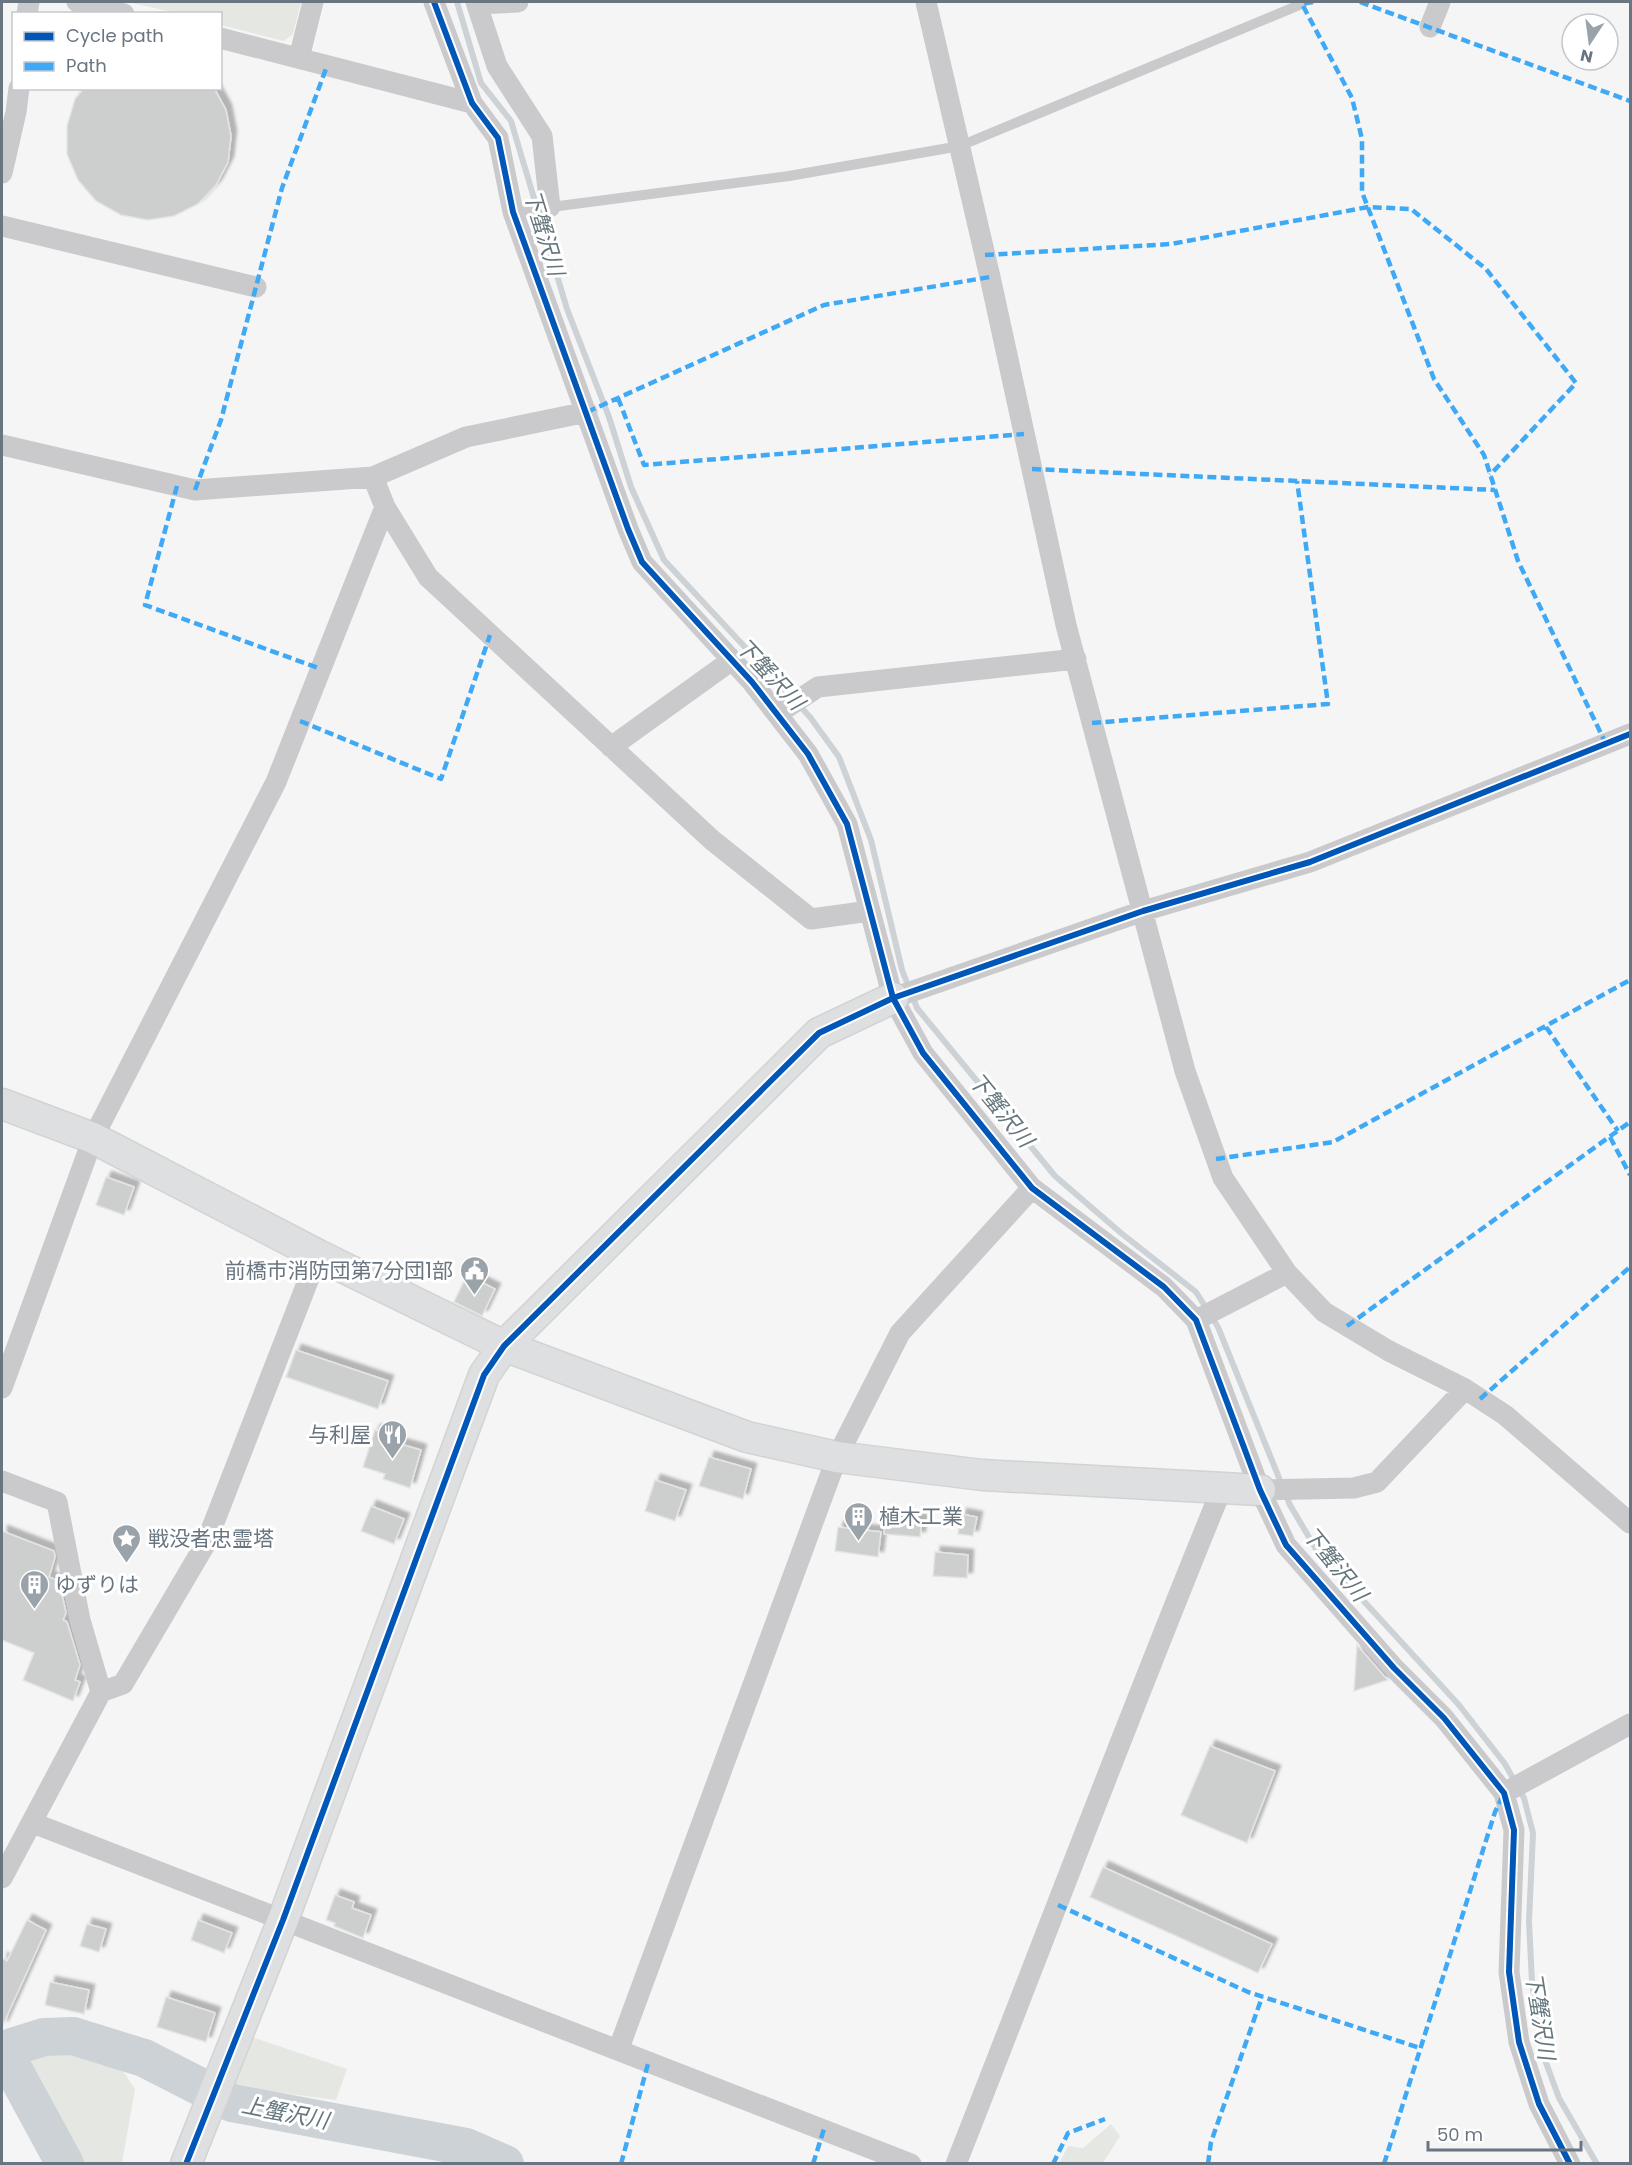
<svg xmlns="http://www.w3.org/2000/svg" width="1632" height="2165" viewBox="0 0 1632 2165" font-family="Poppins,'Noto Sans JP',sans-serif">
<defs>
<filter id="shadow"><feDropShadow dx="5.5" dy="-5.5" stdDeviation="1.5" flood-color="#0004"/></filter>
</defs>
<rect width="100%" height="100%" fill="#f5f5f5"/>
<path fill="#e5e7e3" d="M128,2H301L293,34L284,41L221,25L220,14L176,13Z
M249,2036L347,2069L336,2100L244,2088L230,2082Z
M63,2046L113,2056L135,2089L122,2163H75L17,2057Z
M1111,2124L1120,2136L1103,2163L1060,2162L1068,2146L1083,2148Z"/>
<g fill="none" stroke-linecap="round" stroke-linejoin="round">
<path stroke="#ccd2d6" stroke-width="6" d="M457,2L481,83L511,121L567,309L609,417L631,487L664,560L810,717L839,757L871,840L902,970L917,1008L1055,1176L1121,1233L1196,1292L1218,1327L1290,1505L1316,1549L1459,1705L1505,1764L1524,1798L1533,1833L1529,1921L1532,1983L1545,2060L1559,2098L1597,2164"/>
<path stroke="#ccd2d6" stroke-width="38" d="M2,2050L44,2037L73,2036L144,2058L232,2103L466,2147L505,2164
M3,2050L65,2164"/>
</g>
<path fill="#cdcece" stroke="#e4e4e4" stroke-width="1.5" filter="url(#shadow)" d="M84,88H214L226,110L231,136L228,162L216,185L198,204L174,216L148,220L121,215L96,201L78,180L67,154V126L75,99Z
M106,1177L134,1187L124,1215L96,1205Z
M467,1275L495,1289L482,1316L454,1302Z
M296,1350L388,1381L378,1409L286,1377Z
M375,1430L395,1436L393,1442L421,1450L410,1488L383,1479L385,1474L363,1467Z
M709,1457L751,1469L743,1499L699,1486Z
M655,1480L686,1490L675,1521L645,1511Z
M371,1506L404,1519L394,1544L361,1531Z
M961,1514L977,1517L973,1536L958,1534Z
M886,1517L922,1520L920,1537L884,1534Z
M838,1527L881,1532L878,1557L835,1551Z
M2,1531L54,1551L55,1557L49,1577L59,1581L66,1613L63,1620L67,1622L80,1665L75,1680L80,1682L73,1701L23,1680L34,1653L2,1640Z
M935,1552L968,1555L967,1578L933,1576Z
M1357,1645L1384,1676L1388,1680L1354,1691Z
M1210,1746L1275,1771L1247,1843L1181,1815Z
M1103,1867L1272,1944L1258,1973L1090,1897Z
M335,1895L354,1902L352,1908L371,1915L363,1938L334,1926L335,1923L326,1920Z
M27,1920L46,1930L2,2027V1958L7,1961Z
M198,1920L232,1933L224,1953L191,1940Z
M87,1924L106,1929L99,1952L80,1946Z
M50,1982L89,1990L84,2014L45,2005Z
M166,1997L215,2013L206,2042L157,2027Z"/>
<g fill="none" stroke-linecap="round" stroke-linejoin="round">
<defs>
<path id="secondary" d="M2,1104L93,1138L318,1255L504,1346L747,1437L837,1457L982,1475L1260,1490
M186,2164L283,1920L484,1375L504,1346L819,1033L893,998"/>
</defs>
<use href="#secondary" stroke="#d2d3d3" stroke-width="33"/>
<path stroke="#cacacc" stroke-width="10" d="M513,212L789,176L960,146L1302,4L1301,2"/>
<path stroke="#cacacc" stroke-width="21" d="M77,2L124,14
M434,2L472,103L498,138L513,212L628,529L642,562L752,682L808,754L847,824L893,998L923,1053L1032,1188L1164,1287L1196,1320L1260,1490L1286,1545L1394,1668L1444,1718L1504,1793L1514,1830L1509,1972L1519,2042L1539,2104L1570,2164
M476,2L497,66L542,136L550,207
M926,2L990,277L1066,625L1185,1071L1223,1178L1287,1273L1324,1312L1389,1351L1465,1389L1505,1415L1630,1523
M477,4L518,2
M27,14L29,2
M1430,27L1440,2
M220,38L472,103
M299,58L313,2
M2,173L16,112L19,88
M2,226L256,287
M587,412L466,437L373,477L385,507L428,577L712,840L811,919L870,911
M2,445L195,490L373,477
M777,714L818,687L1076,659
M611,747L732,660
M893,998L1143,911L1310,862L1630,734
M1196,1320L1287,1273
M2,1388L93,1138L276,782L385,507
M2,1481L57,1502L80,1620L101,1692
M1260,1490L1354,1488L1377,1482L1465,1389
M1504,1793L1630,1724
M33,1823L911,2164
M2,1878L101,1692L123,1684L206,1543L318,1255
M619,2048L837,1457L900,1333L1032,1188
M956,2164C1045,1938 1130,1712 1222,1488"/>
<use href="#secondary" stroke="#dedfe0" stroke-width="30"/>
<path stroke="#3fa9f5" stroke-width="4.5" stroke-dasharray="9 4.5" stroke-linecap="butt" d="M1313,2L1302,4L1352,98L1362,139V192L1434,379L1484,455L1518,561L1606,744
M1360,2L1630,101
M985,255L1171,244L1368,207L1411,209L1486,269L1576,383L1490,475
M618,398L644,465L1024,434
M587,412L824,305L990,277
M1032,469L1495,490
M177,486L145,605L321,669
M195,490L221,420L282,188L327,66
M300,721L441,779L490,635
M1092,723L1328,704L1297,481
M1546,1027L1618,1131
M1610,1137L1630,1175
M1216,1159L1333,1142L1630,980
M1347,1326L1630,1122
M1480,1399L1630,1267
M1058,1905L1248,1992L1420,2048
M621,2164L649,2060
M813,2164L824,2129
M1053,2164L1068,2133L1105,2119
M1208,2164L1211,2142L1262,1997
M1384,2164L1495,1812L1504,1793"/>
<defs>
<path id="cycleway" d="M434,2L472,103L498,138L513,212L628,529L642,562L752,682L808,754L847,824L893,998L923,1053L1032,1188L1164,1287L1196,1320L1260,1490L1286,1545L1394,1668L1444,1718L1504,1793L1514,1830L1509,1972L1519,2042L1539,2104L1570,2164
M186,2164L283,1920L484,1375L504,1346L819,1033L893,998L1143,911L1310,862L1630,734"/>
</defs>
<use href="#cycleway" stroke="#fff" stroke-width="10"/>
<use href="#cycleway" stroke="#0057b8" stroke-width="6"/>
</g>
<defs>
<symbol id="civic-pin" viewBox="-11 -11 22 30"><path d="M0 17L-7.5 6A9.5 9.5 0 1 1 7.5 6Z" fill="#9aa2aa" stroke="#fff"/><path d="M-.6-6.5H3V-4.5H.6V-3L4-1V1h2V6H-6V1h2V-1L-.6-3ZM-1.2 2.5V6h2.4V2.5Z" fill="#fff"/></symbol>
<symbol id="restaurant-pin" viewBox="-11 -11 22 30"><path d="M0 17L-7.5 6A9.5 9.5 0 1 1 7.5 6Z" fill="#9aa2aa" stroke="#fff"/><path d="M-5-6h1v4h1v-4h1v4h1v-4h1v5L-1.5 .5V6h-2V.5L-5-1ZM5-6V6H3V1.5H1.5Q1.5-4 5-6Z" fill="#fff"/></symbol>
<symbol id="building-pin" viewBox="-11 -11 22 30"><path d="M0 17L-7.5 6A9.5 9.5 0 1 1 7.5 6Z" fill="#9aa2aa" stroke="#fff"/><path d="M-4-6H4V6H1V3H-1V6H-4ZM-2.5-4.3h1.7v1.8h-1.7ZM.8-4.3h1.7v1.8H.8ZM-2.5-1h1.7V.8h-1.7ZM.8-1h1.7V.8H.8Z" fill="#fff"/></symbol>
<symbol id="sight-pin" viewBox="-11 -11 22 30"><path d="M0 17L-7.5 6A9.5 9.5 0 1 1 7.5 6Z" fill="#9aa2aa" stroke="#fff"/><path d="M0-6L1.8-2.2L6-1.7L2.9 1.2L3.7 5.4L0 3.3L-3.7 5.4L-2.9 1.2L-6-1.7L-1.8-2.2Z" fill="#fff"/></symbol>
</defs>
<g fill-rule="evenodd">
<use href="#civic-pin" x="458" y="1254" width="33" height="45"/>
<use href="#restaurant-pin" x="376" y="1418" width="33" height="45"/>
<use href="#building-pin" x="842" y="1500" width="33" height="45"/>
<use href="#sight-pin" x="110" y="1522" width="33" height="45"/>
<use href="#building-pin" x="18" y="1568" width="33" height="45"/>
</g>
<g text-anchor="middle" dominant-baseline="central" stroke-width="6" stroke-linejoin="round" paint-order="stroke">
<g font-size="21" fill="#697581" stroke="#fff" text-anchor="start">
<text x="453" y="1270" text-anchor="end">前橋市消防団第7分団1部</text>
<text x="371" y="1434" text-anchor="end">与利屋</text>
<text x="879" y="1516">植木工業</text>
<text x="148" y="1538">戦没者忠霊塔</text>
<text x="55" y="1584">ゆずりは</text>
</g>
<g font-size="22" font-style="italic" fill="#65767d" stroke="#fff">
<text transform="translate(544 233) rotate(73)">下蟹沢川</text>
<text transform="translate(770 674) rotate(47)">下蟹沢川</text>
<text transform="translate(1001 1110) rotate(51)">下蟹沢川</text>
<text transform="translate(1335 1564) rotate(51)">下蟹沢川</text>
<text transform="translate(1540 2016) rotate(81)">下蟹沢川</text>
<text transform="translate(285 2113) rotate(11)">上蟹沢川</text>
</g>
</g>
<rect width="1632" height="2165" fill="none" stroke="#697581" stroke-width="6"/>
<rect x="12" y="12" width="210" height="78" fill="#ffffff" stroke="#c3c8cd" stroke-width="1.5"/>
<rect x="24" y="32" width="30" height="9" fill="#0057b8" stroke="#c3c8cd" stroke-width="1.5"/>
<text x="66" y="42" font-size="18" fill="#697581">Cycle path</text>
<rect x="24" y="62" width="30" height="9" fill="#3fa9f5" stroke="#c3c8cd" stroke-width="1.5"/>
<text x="66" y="72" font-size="18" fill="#697581">Path</text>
<g transform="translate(1590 42) rotate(193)"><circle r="28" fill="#ffffff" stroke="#c3c8cd" stroke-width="1.5"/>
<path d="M0-4.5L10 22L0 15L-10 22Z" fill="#9aa2aa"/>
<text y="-9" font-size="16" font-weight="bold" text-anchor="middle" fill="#697581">N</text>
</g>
<path d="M1428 2141v9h153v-9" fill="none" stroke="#697581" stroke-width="3"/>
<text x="1437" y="2141" font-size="18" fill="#697581" stroke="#ffffff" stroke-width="4.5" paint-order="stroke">50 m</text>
</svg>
